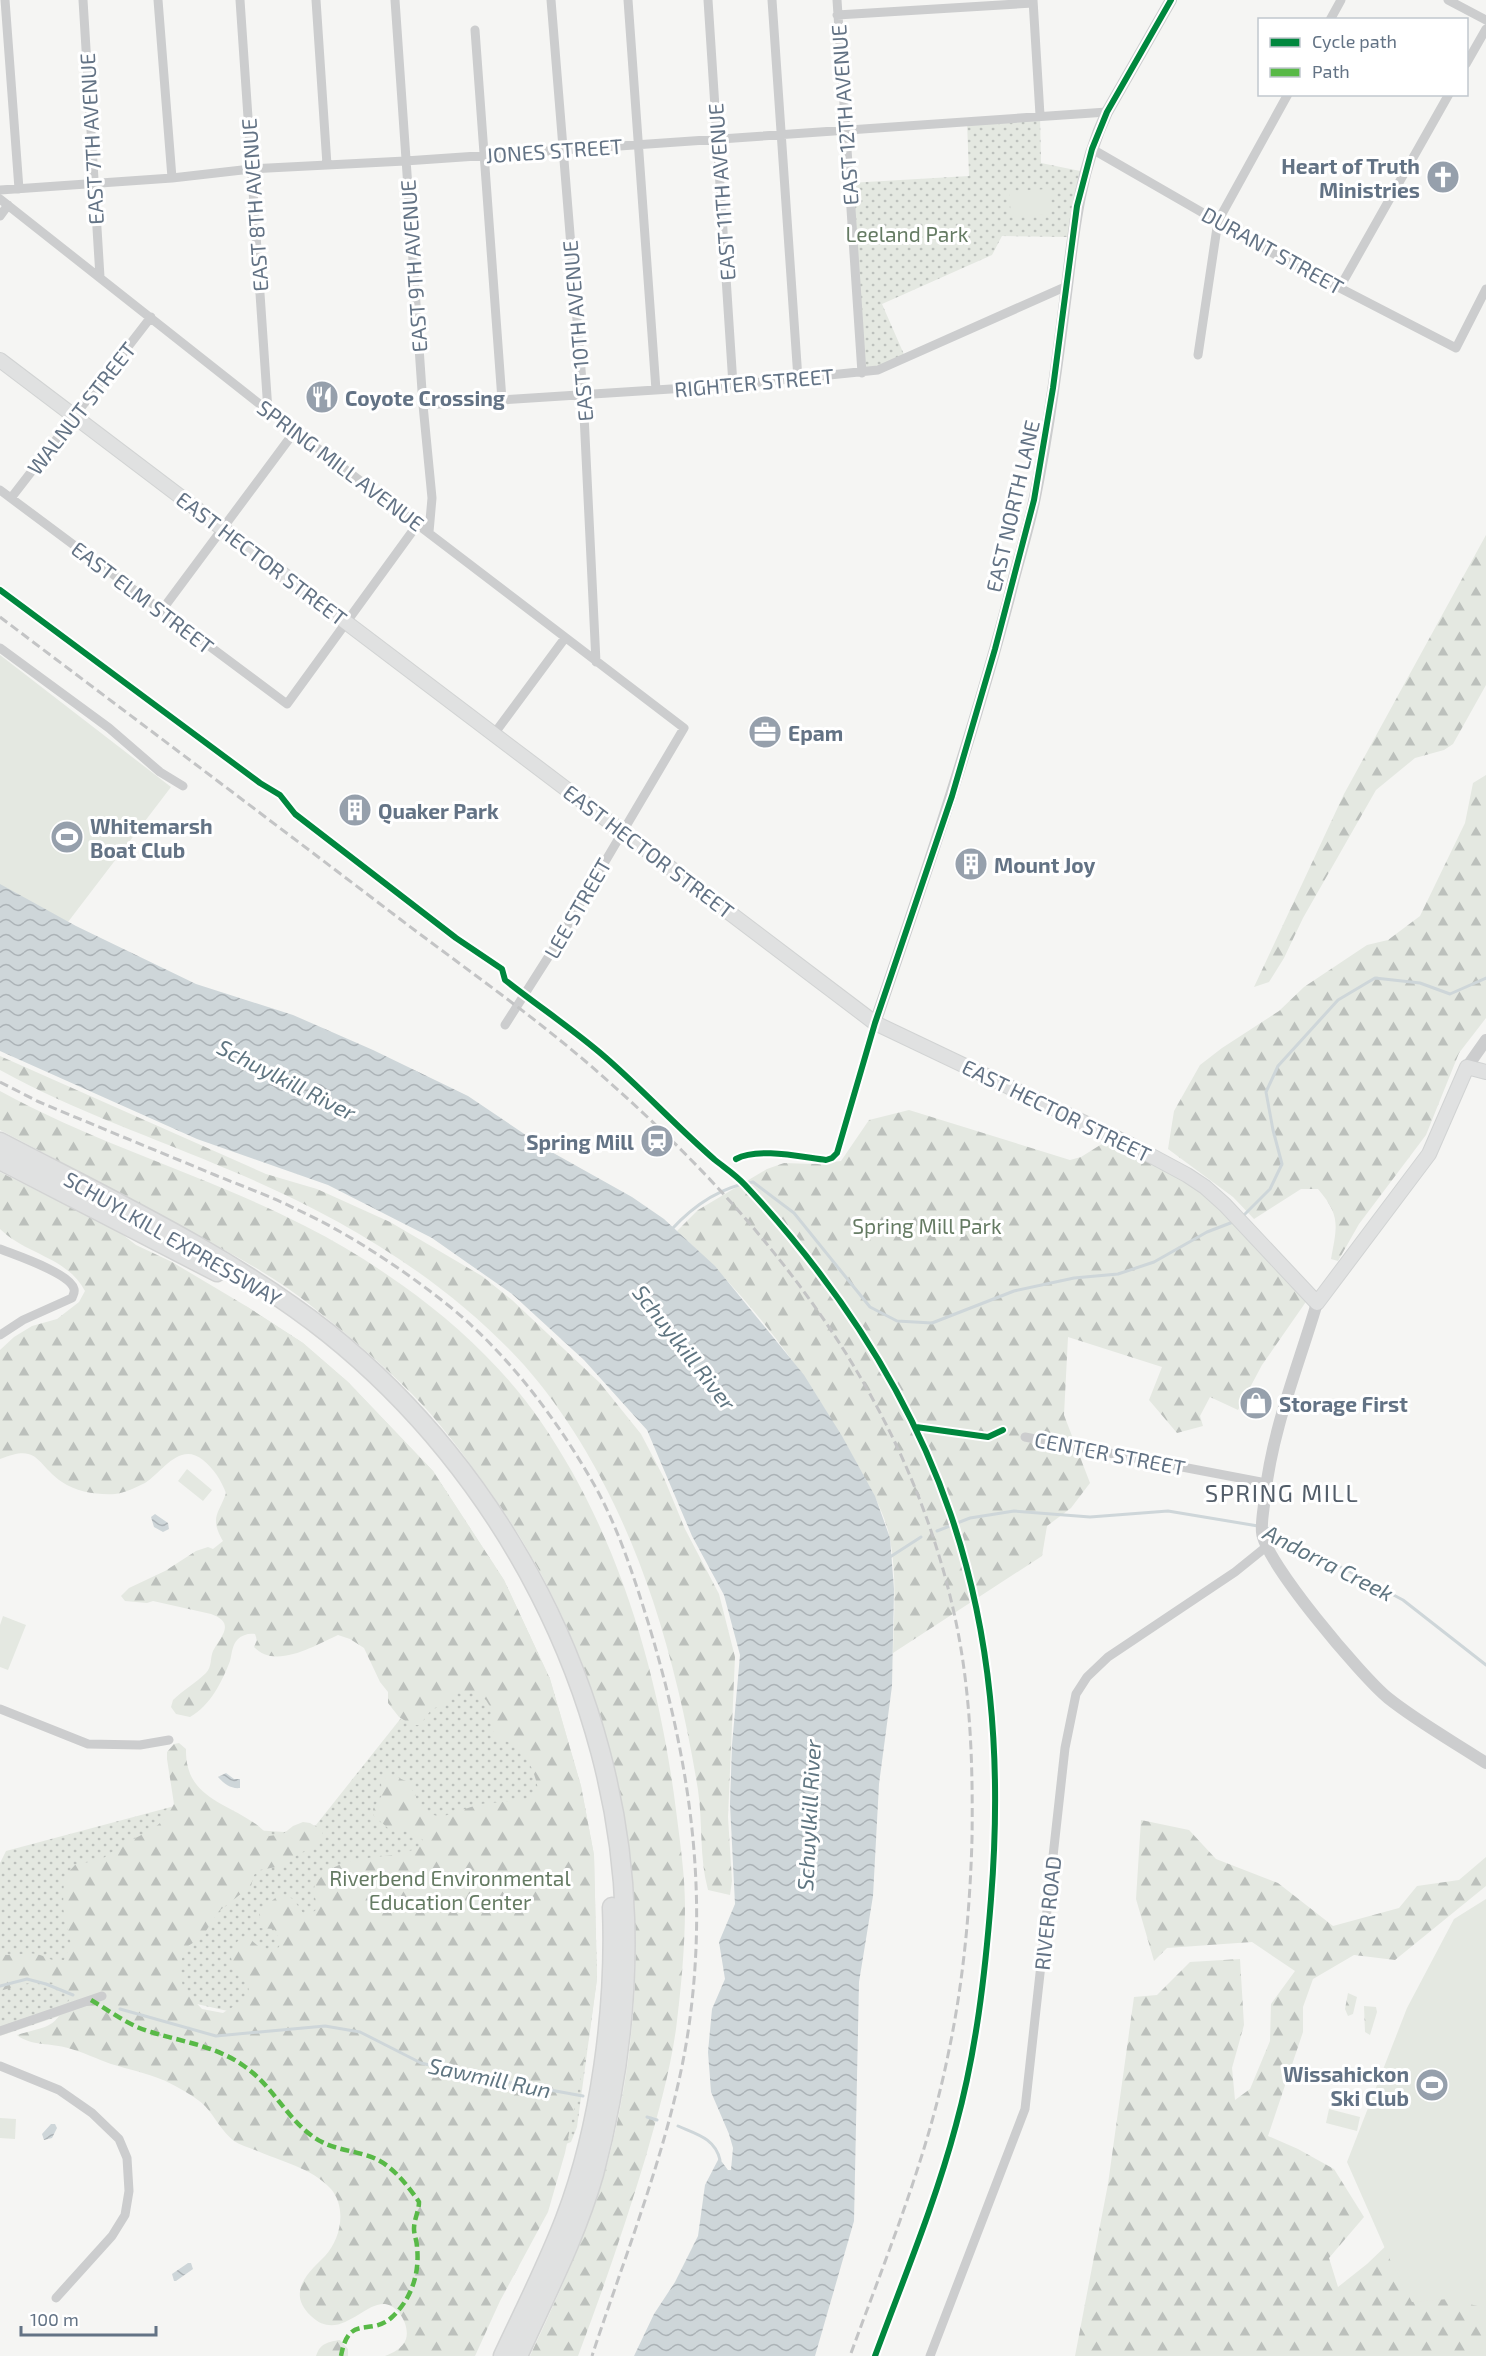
<svg xmlns="http://www.w3.org/2000/svg" width="1486" height="2356" viewBox="0 0 1486 2356" font-family="'Exo 2',sans-serif">
<defs>
<pattern id="grass-dots" width="8" height="8" patternUnits="userSpaceOnUse" patternTransform="scale(1.5)"><rect width="8" height="8" fill="#e4e8e1"/><path d="M2 2h.1M6 6h.1" fill="none" stroke="#bcc0bc" stroke-width="1.8" stroke-linecap="round"/></pattern>
<pattern id="forest-firs" width="22" height="20" patternUnits="userSpaceOnUse" patternTransform="scale(1.5)"><rect width="22" height="20" fill="#e4e8e1"/><path d="M5 1l3.5 6h-7zM16 11l3.5 6h-7z" fill="#bcc0bc"/></pattern>
<pattern id="water-waves" width="16" height="10" patternUnits="userSpaceOnUse" patternTransform="scale(1.5)"><rect width="16" height="10" fill="#ced6d9"/><path d="M0 5q4-4 8 0t8 0" fill="none" stroke="#abb2b6"/></pattern>
</defs>
<rect width="100%" height="100%" fill="#f5f5f3"/>
<path fill="url(#grass-dots)" d="M1040,115L1041,163L1085,172L1072,237L1002,236L992,255L882,304L906,359L862,373L849,183L969,176L967,121Z
M246,1306L303,1343L348,1382L433,1471L504,1580L550,1679L581,1786L594,1855L597,1979L577,2127L571,2142L556,2148L241,2014L188,2002L119,1996L0,2036V1863L6,1851L186,1803L253,1830L284,1832L316,1825L432,1679Z"/>
<path fill="url(#forest-firs)" d="M1486,535V685L1453,744L1444,750L1415,758L1376,790L1303,918L1284,958L1269,982L1254,987L1344,794Z
M1486,775V1018L1459,1053L1426,1135L1359,1224L1338,1261L1331,1259C1337,1226 1341,1216 1318,1189H1301L1254,1219L1233,1197L1168,1149L1174,1111L1200,1065L1222,1048L1279,1011L1304,987L1367,945L1388,940L1420,916L1465,823L1473,783Z
M0,1056L266,1174L317,1189L390,1222L482,1276L512,1300L600,1383L641,1434L664,1478L685,1529L719,1594L735,1657L728,1817L732,1881L730,1895L708,1890C699,1857 703,1823 698,1790C688,1727 673,1662 653,1601C625,1517 583,1432 524,1365C445,1278 340,1216 232,1171C155,1138 74,1111 0,1070Z
M0,1091C98,1145 206,1175 305,1226C339,1243 371,1263 402,1285C453,1321 506,1370 541,1422C619,1535 659,1675 676,1810C680,1842 685,1875 685,1907C685,1948 681,1989 676,2029C670,2072 658,2114 646,2156C626,2223 603,2290 578,2356H530C561,2289 593,2221 611,2149C668,1920 625,1682 489,1490C465,1457 441,1423 412,1394C381,1363 348,1335 314,1308C272,1274 223,1249 176,1224C118,1192 59,1161 0,1130Z
M909,1110L1070,1160L1081,1157L1105,1142L1133,1146L1187,1175L1310,1296L1262,1365L1238,1410L1210,1397L1200,1416L1203,1426L1177,1433L1149,1400L1162,1367L1068,1337L1064,1415L1090,1483L1071,1508L1047,1526L1042,1556L893,1653C894,1615 897,1576 890,1539C885,1513 870,1487 857,1464C810,1377 750,1297 677,1231L698,1210L767,1169L784,1163L813,1164L841,1161L869,1120Z
M0,1172L118,1231L136,1245L172,1262L246,1306L303,1343L348,1382L433,1471L504,1580L550,1679L581,1786L594,1855L597,1979L589,2037L565,2153L548,2212L500,2301L475,2356H385C393,2353 403,2348 406,2339C410,2326 399,2306 385,2304C363,2302 339,2343 311,2316C286,2292 308,2273 325,2256C341,2239 347,2208 331,2189C312,2168 280,2161 255,2150C248,2147 240,2145 234,2141C222,2132 215,2117 205,2106C198,2098 173,2084 163,2080C146,2073 128,2069 111,2064C97,2059 83,2052 68,2048C52,2043 30,2046 17,2035C50,2025 53,2030 70,1998L64,1986C40,1977 24,1984 0,1991V1954C13,1957 27,1951 40,1955C51,1958 50,1962 64,1960L71,1944L63,1908L64,1877L75,1865L102,1859L122,1845L153,1829L167,1817L174,1804L167,1759V1752L174,1744L179,1743L186,1749C185,1795 221,1801 251,1821C258,1825 264,1831 269,1836L283,1834L293,1826L303,1822L310,1823L323,1831L321,1839L315,1845L276,1867L260,1870L254,1875L251,1886L219,1911L202,1937L185,1948L180,1966L183,1989L202,2009L223,2013C230,2008 242,2003 247,1996C258,1977 211,1964 241,1938H249L265,1952C273,1952 279,1950 281,1942L274,1929L260,1928L259,1912L281,1893L293,1899L303,1913H312L317,1909C317,1903 314,1896 314,1890C314,1885 317,1881 320,1878C349,1848 399,1864 422,1844L423,1840L411,1832L389,1829L374,1816L373,1809L382,1795L381,1783L389,1774L406,1781L415,1794L418,1804L423,1812L441,1817L480,1804L524,1800L538,1790C536,1775 527,1752 512,1744C500,1737 499,1743 491,1727L494,1713L486,1700L478,1694L461,1690L454,1691L441,1705L431,1710L420,1725H412L399,1717L388,1703V1692L380,1682L364,1648L350,1639L338,1635C316,1645 275,1670 254,1647L257,1640L255,1634C249,1633 242,1635 238,1639C232,1645 232,1653 230,1661C222,1682 210,1706 190,1717L176,1714L171,1707L173,1700C183,1690 196,1683 206,1673C212,1667 210,1658 213,1651C220,1637 237,1623 211,1614L153,1601L147,1603L125,1601L121,1596L129,1588L165,1571L196,1551L208,1547L213,1549L223,1541C209,1517 219,1514 226,1493C221,1480 214,1469 203,1460C179,1441 162,1473 145,1483C137,1487 124,1493 115,1494C98,1495 76,1492 62,1482C35,1463 39,1443 0,1459V1350L14,1337L32,1326L57,1319L79,1302L85,1291C67,1257 27,1255 0,1229Z
M1141,1820L1189,1830L1216,1859L1278,1883L1333,1926L1399,1908L1417,1886L1459,1880L1486,1857V1886L1395,1960L1354,1955L1313,1979L1303,2007V2032L1268,2136L1298,2149L1334,2169L1364,2217L1329,2258L1338,2287L1367,2264L1413,2220L1486,2190V2356H1075L1108,2184L1134,1997L1157,1995L1190,1962L1240,1959L1244,2025L1232,2068L1235,2100L1250,2089L1270,2041L1271,2004L1295,1971L1252,1942L1167,1948L1154,1961L1136,1899Z
M1348,1993L1357,1997L1353,2014L1348,2016L1345,2009Z
M1364,2006L1376,2007L1377,2012L1370,2035L1365,2032Z
M340,2340L348,2349V2356H316C320,2343 328,2342 340,2340Z"/>
<path fill="#e4e8e1" d="M1049,189L1051,214L1011,217L1009,191Z
M0,655L171,787L68,922L0,886Z
M187,1469L212,1490L203,1501L178,1481Z
M3,1616L26,1625L8,1670L0,1667V1625Z
M1486,1899V2308L1448,2299L1412,2302L1391,2262L1347,2162L1407,2008L1454,1919Z
M1329,2109L1360,2117L1357,2131L1326,2123Z
M0,2118L16,2119L15,2139L0,2138Z"/>
<path fill="url(#water-waves)" d="M0,884L76,926L196,984L293,1015L373,1050L468,1096L548,1150L632,1197L664,1219L715,1266L804,1375L842,1436L875,1496L890,1538L894,1589L892,1686L879,1784L873,1896L859,1982L854,2221L815,2356H634L654,2314L675,2282L698,2236L705,2185L719,2158L728,2170H731L733,2148L729,2134L711,2092L708,2052L712,2009L725,1979L719,1942L735,1904L730,1804L732,1745L740,1655L724,1595L692,1536L647,1430L584,1360L512,1294L432,1238L328,1185L197,1139L0,1051Z
M155,1514L168,1523L169,1529L163,1532L154,1527L151,1517Z
M226,1773L234,1779H240V1788C231,1789 224,1784 218,1777Z
M51,2124H55L57,2128L52,2138L44,2140L42,2134Z
M188,2263H191L193,2269L176,2281H174L172,2274Z"/>
<g fill="none" stroke-linecap="round" stroke-linejoin="round">
<path stroke="#ced6d9" stroke-width="3" d="M1242,1217L1270,1189L1282,1164L1273,1130L1266,1092L1278,1066L1338,1000L1375,978L1420,983L1450,994L1486,978
M671,1230C693,1206 720,1187 753,1182L794,1213L870,1307L897,1321L932,1323L1014,1291L1074,1278L1118,1274L1154,1262L1207,1232L1233,1222
M1265,1527L1403,1600L1486,1665
M937,1531L970,1518L1014,1511L1090,1517L1168,1511L1258,1526
M890,1557L921,1537
M0,1986L27,1979L46,1984L73,1995
M120,2009L216,2036L325,2026L360,2032L421,2063L484,2078L583,2096
M647,2117L657,2120
M678,2126C696,2134 715,2138 720,2160"/>
<defs>
<path id="secondary" d="M0,360L875,1023L1133,1146L1187,1175L1205,1187L1225,1205L1317,1303L1429,1154L1467,1067L1486,1072"/>
<path id="motorway" d="M0,1142C109,1199 231,1256 328,1333C503,1473 618,1693 625,1918C628,2004 616,2091 594,2174C576,2237 545,2296 518,2356
M0,1160L217,1272
M503,2356C524,2311 547,2266 565,2219C601,2125 616,2007 612,1907"/>
</defs>
<use href="#secondary" stroke="#d1d3d3" stroke-width="16"/>
<use href="#motorway" stroke="#d2d3d3" stroke-width="21"/>
<path stroke="#cccdce" stroke-width="9" d="M5,0L19,189
M83,0L100,277
M158,0L172,178
M240,0L268,411
M316,0L327,165
M395,0L423,405L432,498L429,532
M551,0L583,394L596,662
M628,0L656,390
M708,0L733,385
M772,0L798,379
M837,0L862,373
M1033,0L1040,115
M1448,0L1486,20
M837,15L1033,3
M1330,20L1341,0
M475,30L502,400
M1466,64L1486,29
M1092,149L1276,255L1456,348L1486,289
M0,190L172,178L251,169L405,161L1107,112
M0,199L257,402L684,728L554,948L505,1025
M0,216L8,205
M1340,287L1449,94
M1198,355L1218,221L1288,94
M423,405L733,385L878,370L1067,286
M0,490L287,704L417,525
M11,498L151,317
M162,610L295,431
M0,648L109,728L160,772L183,786
M494,734L565,638
M736,1159C758,1147 801,1157 826,1160L832,1158L837,1153L875,1023
M0,1249C15,1255 70,1273 74,1289C75,1293 73,1295 72,1298L23,1320L0,1335
M1025,1437L1266,1483
M0,1709L88,1744L140,1745L169,1740
M0,2031L102,1996
M0,2066L59,2090L92,2113L119,2139L127,2158L129,2191L125,2215L112,2236L56,2298
M930,2356L1025,2109L1065,1748L1076,1694L1087,1677L1108,1657L1235,1572L1266,1547"/>
<path stroke="#cccdce" stroke-width="12" d="M875,1023C923,882 971,742 1009,598C1017,564 1028,531 1035,497C1049,427 1058,357 1067,286C1074,226 1081,167 1107,112L1171,0
M1467,1067L1486,1040
M1317,1303C1298,1367 1272,1430 1265,1496C1264,1508 1261,1521 1262,1532C1264,1561 1362,1677 1388,1698C1418,1722 1454,1742 1486,1763"/>
<use href="#secondary" stroke="#e0e1e1" stroke-width="14"/>
<use href="#motorway" stroke="#e0e1e1" stroke-width="18"/>
<path stroke="#c3c4c5" stroke-width="3" stroke-dasharray="9 4.5" stroke-linecap="butt" d="M0,617C131,716 262,814 392,913C464,968 540,1020 608,1081C776,1230 914,1407 958,1632C971,1700 973,1770 972,1839C970,1911 963,1985 948,2055C927,2159 886,2257 850,2356
M0,1082L37,1101C96,1126 155,1150 215,1175C242,1186 270,1196 296,1209C346,1232 395,1264 439,1298C504,1348 556,1417 596,1488C619,1530 634,1577 648,1622C688,1754 708,1881 690,2018C676,2129 627,2249 592,2356"/>
<path stroke="#58b947" stroke-width="4.5" stroke-dasharray="9 4.5" stroke-linecap="butt" d="M91,2000C110,2011 129,2026 151,2032C183,2042 216,2046 244,2066C276,2088 289,2125 322,2142C339,2151 361,2151 378,2160C394,2168 409,2187 419,2202C419,2211 414,2219 414,2229C414,2235 417,2241 417,2247C420,2274 411,2300 391,2318C369,2337 349,2313 341,2356"/>
<defs>
<path id="cycleway" d="M0,590L260,783L280,795L295,814L456,938L502,969L505,980C538,1006 574,1030 605,1057C643,1090 677,1127 715,1160C725,1168 736,1175 745,1185C942,1396 1014,1613 991,1899C985,1975 976,2052 956,2125C935,2204 903,2280 875,2356
M736,1159C758,1147 801,1157 826,1160L832,1158L837,1153L875,1023L952,796L995,649L1034,500L1053,388L1077,206L1092,149L1107,112L1171,0
M916,1427L988,1437L1003,1430"/>
</defs>
<use href="#cycleway" stroke="#fff" stroke-width="10"/>
<use href="#cycleway" stroke="#00873e" stroke-width="6"/>
</g>
<defs>
<symbol id="church-disc" viewBox="-11 -11 22 22"><circle r="9.5" fill="#96a0ac" stroke="#fff"/><path d="M-1.2-6h2.4v3.5h3.3v2.4h-3.3V6h-2.4V-.1h-3.3v-2.4h3.3Z" fill="#fff"/></symbol>
<symbol id="restaurant-disc" viewBox="-11 -11 22 22"><circle r="9.5" fill="#96a0ac" stroke="#fff"/><path d="M-5-6h1v4h1v-4h1v4h1v-4h1v5L-1.5 .5V6h-2V.5L-5-1ZM5-6V6H3V1.5H1.5Q1.5-4 5-6Z" fill="#fff"/></symbol>
<symbol id="office-disc" viewBox="-11 -11 22 22"><circle r="9.5" fill="#96a0ac" stroke="#fff"/><path d="M-6-3h4V-5.5h4V-3h4V5H-6ZM-1-4.5V-3h2v-1.5ZM-6 0V1H6V0Z" fill="#fff"/></symbol>
<symbol id="building-disc" viewBox="-11 -11 22 22"><circle r="9.5" fill="#96a0ac" stroke="#fff"/><path d="M-4-6H4V6H1V3H-1V6H-4ZM-2.5-4.3h1.7v1.8h-1.7ZM.8-4.3h1.7v1.8H.8ZM-2.5-1h1.7V.8h-1.7ZM.8-1h1.7V.8H.8Z" fill="#fff"/></symbol>
<symbol id="stadium-disc" viewBox="-11 -11 22 22"><circle r="9.5" fill="#96a0ac" stroke="#fff"/><path d="M0-5a6.5 5 0 1 0 0 10a6.5 5 0 1 0 0-10ZM-3.5-1.8h7v3.6h-7Z" fill="#fff"/></symbol>
<symbol id="station-disc" viewBox="-11 -11 22 22"><circle r="9.5" fill="#96a0ac" stroke="#fff"/><path d="M-3-6H3Q5-6 5-4V2Q5 4 3 4L4.5 6H3L1.5 4h-3L-3 6H-4.5L-3 4Q-5 4-5 2V-4Q-5-6-3-6ZM-3.5-4v3h7v-3ZM-3.5 1v1.5H-2V1ZM2 1v1.5H3.5V1Z" fill="#fff"/></symbol>
<symbol id="shop-disc" viewBox="-11 -11 22 22"><circle r="9.5" fill="#96a0ac" stroke="#fff"/><path d="M-5-2.5h2.3a2.7 3.5 0 0 1 5.4 0H5L5.5 6h-11ZM-1.5-2.5h3a1.5 2.3 0 0 0-3 0Z" fill="#fff"/></symbol>
</defs>
<g fill-rule="evenodd">
<use href="#church-disc" x="1424" y="158" width="38" height="38"/>
<use href="#restaurant-disc" x="303" y="378" width="38" height="38"/>
<use href="#office-disc" x="746" y="713" width="38" height="38"/>
<use href="#building-disc" x="336" y="791" width="38" height="38"/>
<use href="#stadium-disc" x="48" y="818" width="38" height="38"/>
<use href="#building-disc" x="952" y="845" width="38" height="38"/>
<use href="#station-disc" x="638" y="1122" width="38" height="38"/>
<use href="#shop-disc" x="1237" y="1384" width="38" height="38"/>
<use href="#stadium-disc" x="1413" y="2066" width="38" height="38"/>
</g>
<g text-anchor="middle" dominant-baseline="central" stroke-width="6" stroke-linejoin="round" paint-order="stroke">
<g font-size="21" fill="#637385" stroke="#fff">
<text transform="translate(844 115) rotate(-94)">EAST 12TH AVENUE</text>
<text transform="translate(91 139) rotate(-93)">EAST 7TH AVENUE</text>
<text transform="translate(554 150) rotate(-4)">JONES STREET</text>
<text transform="translate(721 192) rotate(-94)">EAST 11TH AVENUE</text>
<text transform="translate(254 205) rotate(-94)">EAST 8TH AVENUE</text>
<text transform="translate(1273 250) rotate(29)">DURANT STREET</text>
<text transform="translate(413 266) rotate(-94)">EAST 9TH AVENUE</text>
<text transform="translate(577 331) rotate(-95)">EAST 10TH AVENUE</text>
<text transform="translate(754 382) rotate(-5)">RIGHTER STREET</text>
<text transform="translate(81 408) rotate(-52)">WALNUT STREET</text>
<text transform="translate(341 465) rotate(37)">SPRING MILL AVENUE</text>
<text transform="translate(1012 506) rotate(-77)">EAST NORTH LANE</text>
<text transform="translate(262 558) rotate(37)">EAST HECTOR STREET</text>
<text transform="translate(143 597) rotate(37)">EAST ELM STREET</text>
<text transform="translate(649 851) rotate(37)">EAST HECTOR STREET</text>
<text transform="translate(577 908) rotate(-60)">LEE STREET</text>
<text transform="translate(1057 1110) rotate(26)">EAST HECTOR STREET</text>
<text transform="translate(173 1238) rotate(30)">SCHUYLKILL EXPRESSWAY</text>
<text transform="translate(1110 1453) rotate(11)">CENTER STREET</text>
<text transform="translate(1047 1913) rotate(-84)">RIVER ROAD</text>
</g>
<g font-size="21" font-weight="bold" fill="#637385" stroke="#fff" text-anchor="start">
<text x="1420" y="165" text-anchor="end">Heart of Truth<tspan x="1420" dy="24">Ministries</tspan></text>
<text x="345" y="397">Coyote Crossing</text>
<text x="788" y="732">Epam</text>
<text x="378" y="810">Quaker Park</text>
<text x="90" y="825">Whitemarsh<tspan x="90" dy="24">Boat Club</tspan></text>
<text x="994" y="864">Mount Joy</text>
<text x="634" y="1141" text-anchor="end">Spring Mill</text>
<text x="1279" y="1403">Storage First</text>
<text x="1409" y="2073" text-anchor="end">Wissahickon<tspan x="1409" dy="24">Ski Club</tspan></text>
</g>
<g font-size="21" fill="#657b63" stroke="#fff">
<text x="907" y="233">Leeland Park</text>
<text x="927" y="1225">Spring Mill Park</text>
<text x="450" y="1877">Riverbend Environmental<tspan x="450" dy="24">Education Center</tspan></text>
</g>
<g font-size="22" font-style="italic" fill="#5f7581" stroke="#fff">
<text transform="translate(287 1079) rotate(27)">Schuylkill River</text>
<text transform="translate(685 1347) rotate(52)">Schuylkill River</text>
<text transform="translate(1329 1562) rotate(27)">Andorra Creek</text>
<text transform="translate(808 1815) rotate(-87)">Schuylkill River</text>
<text transform="translate(490 2077) rotate(12)">Sawmill Run</text>
</g>
<g font-size="24" letter-spacing="1.5" fill="#525d69" stroke="#fff">
<text x="1282" y="1492">SPRING MILL</text>
</g>
</g>
<rect x="1258" y="18" width="210" height="78" fill="#ffffff" stroke="#c1c7ce" stroke-width="1.5"/>
<rect x="1270" y="38" width="30" height="9" fill="#00873e" stroke="#c1c7ce" stroke-width="1.5"/>
<text x="1312" y="48" font-size="18" fill="#637385">Cycle path</text>
<rect x="1270" y="68" width="30" height="9" fill="#58b947" stroke="#c1c7ce" stroke-width="1.5"/>
<text x="1312" y="78" font-size="18" fill="#637385">Path</text>
<path d="M21 2326v9h135v-9" fill="none" stroke="#637385" stroke-width="3"/>
<text x="30" y="2326" font-size="18" fill="#637385" stroke="#ffffff" stroke-width="4.5" paint-order="stroke">100 m</text>
</svg>
